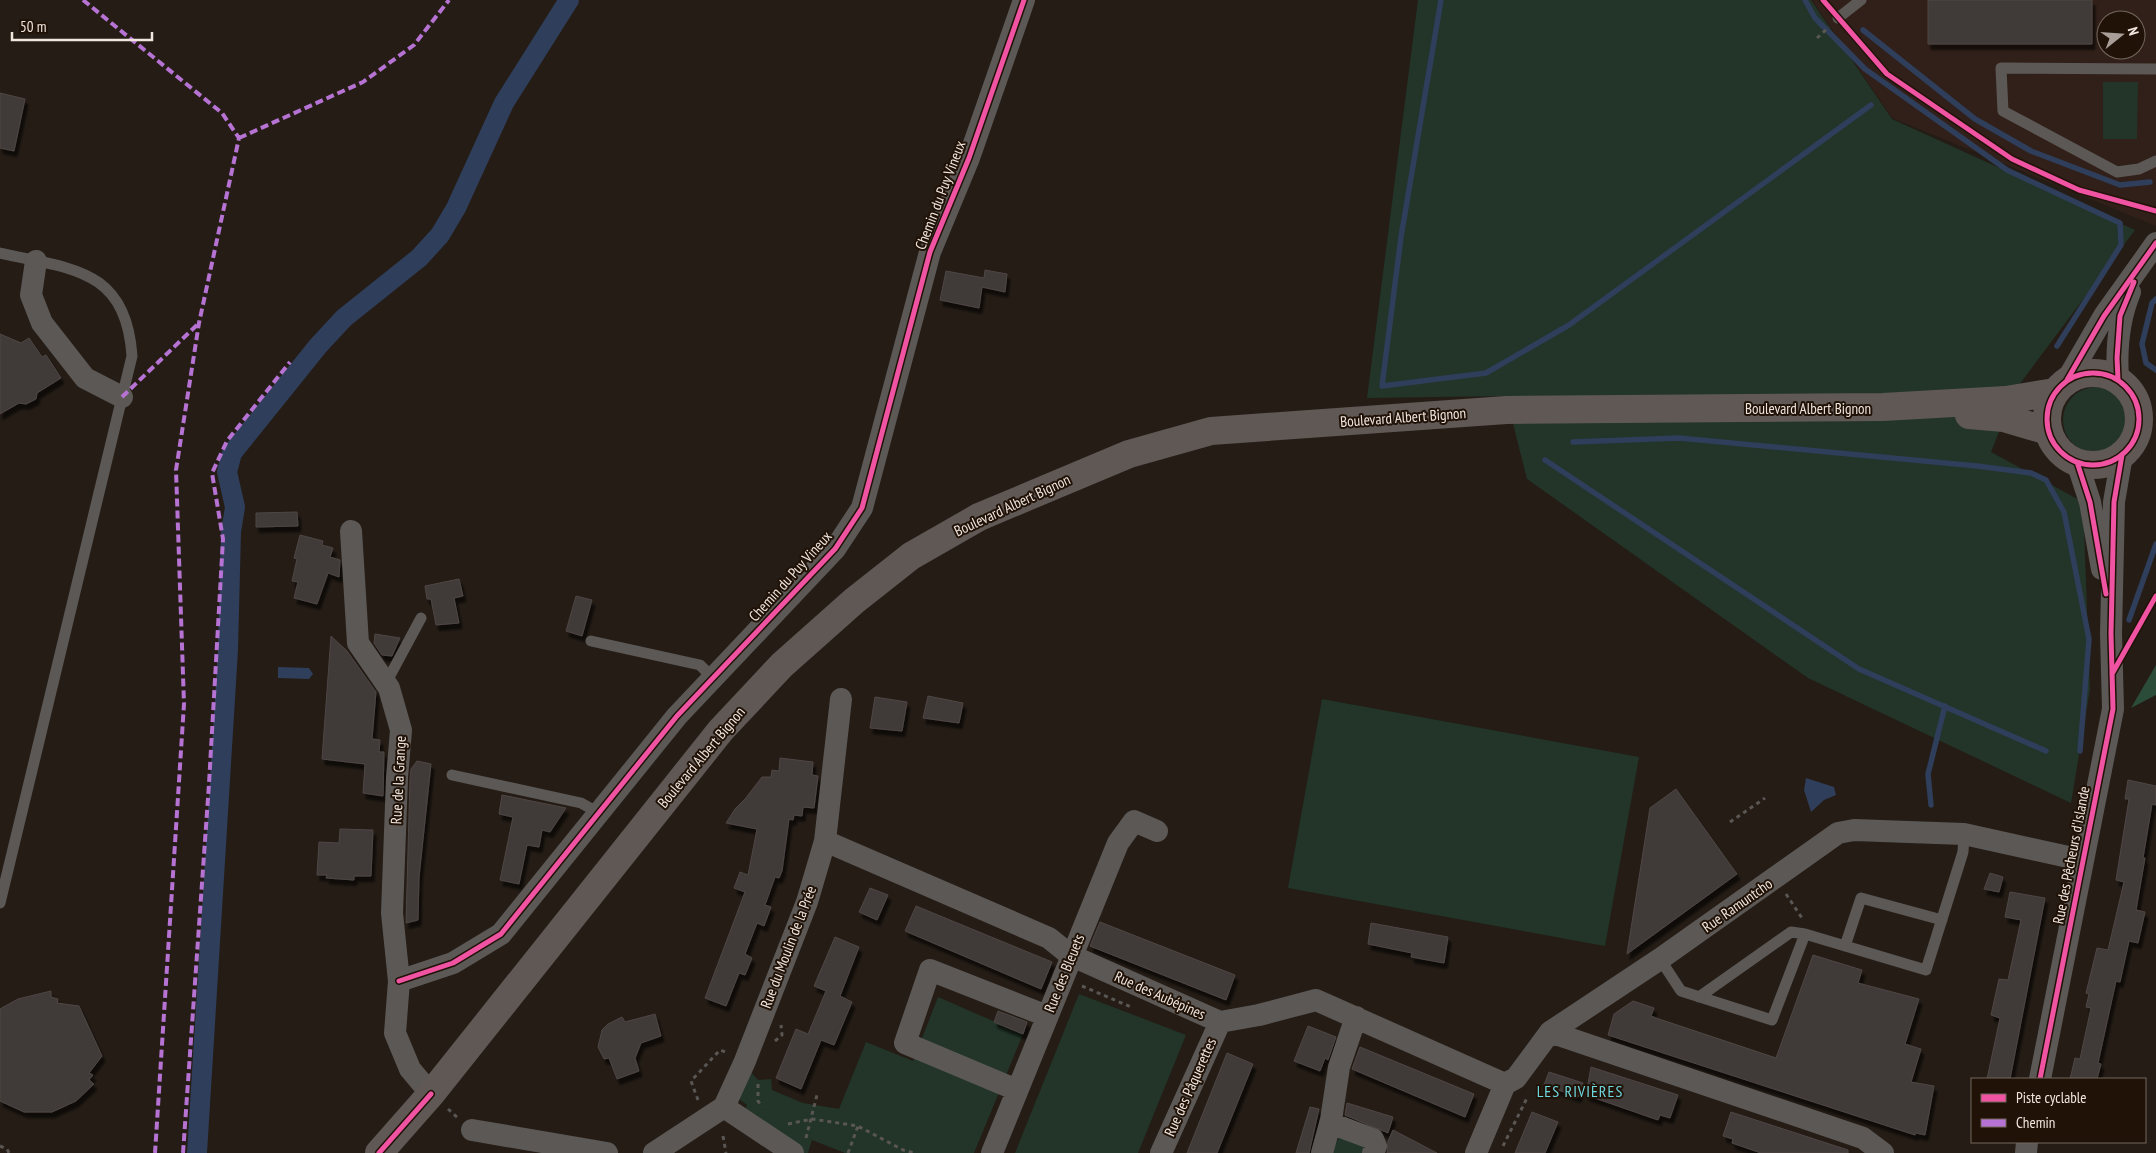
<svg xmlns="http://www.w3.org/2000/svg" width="2156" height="1153" viewBox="0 0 2156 1153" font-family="'PT Sans Narrow',sans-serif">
<defs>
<filter id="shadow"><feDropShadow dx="3" dy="5.5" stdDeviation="1" flood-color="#0009"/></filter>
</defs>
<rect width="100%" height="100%" fill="#241c15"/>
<path fill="#312019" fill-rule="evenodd" d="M1812,0H2156V226L1892,118ZM2106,20H2136V50H2106Z"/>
<path fill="#223528" d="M1418,0H1811L1892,119L2135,230L2016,389L1991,452L2083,502L2090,689L2071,803L1808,678L1527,479L1506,396L1367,398Z
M2103,82H2138L2137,139H2103Z
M2063 420a33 33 0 1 1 66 0a33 33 0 1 1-66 0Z
M1322,699L1639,757L1605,946L1288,888Z
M1079,994L1186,1035L1138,1153H1015Z
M938,997L1023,1034L974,1153H845L812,1140L808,1153H793L741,1119L747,1105L739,1099L749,1070L758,1080L771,1079L772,1090L803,1103L839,1109L866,1042L913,1061Z
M1339,1137L1365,1144L1363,1153H1331Z"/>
<path fill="#2b4c38" d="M2156,665V695L2131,708Z"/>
<path fill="#2f3e5a" d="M278,667L309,668L313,674L309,679L278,678Z
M1806,778L1834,787L1836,795L1824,800L1811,812L1804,790Z"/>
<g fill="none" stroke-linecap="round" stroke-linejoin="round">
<path stroke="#2f3e5a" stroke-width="5.5" d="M1441,0L1401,237L1382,386L1486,373L1569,325L1871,105
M1805,0L1815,18L1865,69L2007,170L2120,223L2121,245L2057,346
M1863,30L1975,119L2031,151L2120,185L2150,182
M2156,299L2152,303L2142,344L2146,363L2156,370
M1573,442L1679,438L1977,466L2031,473L2046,480L2064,512L2089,639L2080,751
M1545,460L1859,669L2046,751
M2129,620L2156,544
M1931,805L1928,774L1945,706"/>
<path stroke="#2f3e5a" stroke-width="20" d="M197,1153L228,650L231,532L235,507L227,472L232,453L318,346L344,318L419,258L440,235L456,208L504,103L569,0"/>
</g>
<path fill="#413a38" stroke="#4e4645" filter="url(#shadow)" d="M1928,0H2092V44H1928Z
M0,93L25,99L14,151L0,148Z
M985,270L1007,274L1005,292L982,287L979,308L940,300L946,271L984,278Z
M0,334L21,343L29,338L42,357L46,355L61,378L37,393L36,399L26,404L19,403L0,414Z
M297,512L298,526L256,527V513Z
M300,535L323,541L322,545L333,548L330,557L340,560L339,577L328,573L317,604L294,598L298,582L292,581L297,559L294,558Z
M459,579L463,596L454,598L459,623L436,625L431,599H427L425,586Z
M576,596L592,600L582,636L566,631Z
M375,634L400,638L392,656L382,655L374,643Z
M331,636L347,651L376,692L372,739L380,740L379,752H384L383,796L363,793L365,764L322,759Z
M928,696L963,703L959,723L923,718Z
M875,697L907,702L902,731L870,728Z
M780,758L813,762L812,775L818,776L814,808L803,807L802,816L794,815L793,820L789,819L782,871L779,878L775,877L765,905L771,907L764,926L757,923L745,954L752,958L745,975L739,973L726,1006L705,998L745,892L734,888L740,872L748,875L757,829L726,823L735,809L745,799L762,777H771L772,770L779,771Z
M417,761L431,764L419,877L418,920L406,923L410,779L411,769Z
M2128,780L2156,786V805L2152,804L2143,858H2145L2136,910L2145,912L2138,943L2129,941L2120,982L2116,981L2098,1063L2101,1064L2097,1079H2070L2075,1058L2080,1059L2091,1008L2086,1007L2089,994L2086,993L2097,948L2108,950L2124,882L2116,880L2129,799H2125Z
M1676,789L1737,874L1627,954L1650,808Z
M502,795L566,808L550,832L542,830L539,847L527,845L519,884L500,880L513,817L499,814Z
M340,829L373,830L371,876H354V880L326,878L327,875H317L319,842L339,843Z
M1990,873L2003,877L1999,892L1984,889Z
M870,888L888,895L877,920L859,912Z
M2010,892L2045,898L2010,1079H1987L2000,1018L1991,1015L1999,979L2008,980L2021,920L2005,917Z
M916,906L1052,962L1041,989L905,931Z
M1100,922L1235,975L1226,1000L1090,946Z
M1371,923L1448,937L1444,963L1411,957L1412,953L1368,944Z
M835,937L859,947L840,996L852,1002L834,1045L821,1040L801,1089L776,1078L796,1029L808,1034L826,991L814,986Z
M1813,955L1862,970L1858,983L1919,999L1905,1044L1921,1049L1911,1082L1934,1086L1925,1135L1916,1133L1915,1135L1608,1035L1614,1014L1633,1001L1654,1008L1651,1016L1656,1018L1776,1058Z
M51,991V997L58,999L57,1003L79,1006L102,1056L89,1073L93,1075L89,1080L94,1084L76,1101L52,1112H24L0,1101V1009L18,999Z
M998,1011L1027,1022L1023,1034L994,1022Z
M655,1014L661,1036L641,1043L635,1058L639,1071L617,1079L609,1058L604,1059L598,1047L602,1030L608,1024L622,1017L625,1022Z
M1308,1026L1336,1037L1328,1060L1325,1058L1320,1071L1294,1061Z
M1360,1047L1474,1094L1465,1117L1352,1069Z
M1227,1053L1253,1064L1217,1153H1187Z
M1591,1067L1678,1095L1670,1118L1660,1115L1658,1120L1586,1095Z
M1549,1072L1583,1083L1578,1097L1544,1085Z
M1347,1103L1393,1117L1388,1133L1345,1115Z
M1310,1107L1319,1109L1309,1153H1296Z
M1532,1112L1558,1122L1545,1153H1515Z
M1731,1112L1848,1150V1153H1761L1732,1143L1733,1139L1723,1136Z
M1393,1130L1437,1153H1387L1388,1141Z"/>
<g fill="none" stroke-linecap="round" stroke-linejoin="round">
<path stroke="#5a5653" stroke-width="3" stroke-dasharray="4 4" stroke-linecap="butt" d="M1817,38L1829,27
M2132,638L2156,596
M1730,822L1765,798
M1786,894L1802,918
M1082,986L1131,1007
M775,1041L782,1035L781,1025
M758,1084V1101L762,1107
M698,1100L691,1081L720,1050L728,1053
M448,1109L458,1118
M788,1124L812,1119L858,1126L903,1150L914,1153
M723,1136L726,1153
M806,1138L817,1095
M0,1146L7,1149L9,1153
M1503,1146L1528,1096
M848,1153L858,1126"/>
<path stroke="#5c5856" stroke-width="11" d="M1838,18L1861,0
M2156,69L2001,68L2003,111L2117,172L2139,169L2156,161
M0,253C71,269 126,268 132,356L0,903
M591,641L700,665L713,678
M386,683L421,618
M452,775L581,803L599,813
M1845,946L1861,898L1942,920
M1660,959L1681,991L1772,1020L1805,934L1926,970L1963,852L1964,834
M1699,997L1791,932L1805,934"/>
<path stroke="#5c5856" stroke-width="22" d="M36,261L31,295L42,323L85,378L122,397
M2118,379C2116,349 2118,321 2130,292
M2067,380L2104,316L2156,243
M2077,462L2090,502L2102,569
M351,531L358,643L389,688L401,730L397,778L392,913L399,981L395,1033L410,1069L431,1094
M825,841L1049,938L1070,955L1220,1022L1259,1015L1316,1000L1505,1084
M399,981L453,963L501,934L677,716L835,549L862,508L930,252L969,158L1024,0
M1550,1032L1863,1138L1883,1153
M2040,1079L2113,709L2111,634L2114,502L2122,455
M1017,1090L905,1043L930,970L1047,1016
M724,1107L793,1153
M1330,1123L1373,1139L1376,1146L1373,1153
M472,1130L607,1153
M654,1153L724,1107L745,1061L807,902L825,841L841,699
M992,1153L1118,843L1134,821L1157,831
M1161,1153L1220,1022
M1322,1153L1331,1120L1339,1067L1356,1017
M1476,1153L1505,1084L1516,1078L1550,1032L1660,959L1838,833L1854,830L1964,834L2082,860
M2026,1153L2027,1142"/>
<path stroke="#605855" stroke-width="28" d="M2047 419a46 46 0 1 1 92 0a46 46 0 1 1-92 0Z
M1969,415L2004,418L2048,431
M379,1153L431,1094L721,730L782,665L854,601L911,556L979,517L1129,454L1211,431L1506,410L1883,407L2006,400L2055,392"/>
<path stroke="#b673d3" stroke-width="4" stroke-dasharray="8 4" stroke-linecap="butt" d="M83,0L222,113L239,138L199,323L176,470L184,704L155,1153
M239,138L363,82L414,45L449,0
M122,397L199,323
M183,1153L209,784L223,539L212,473L227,441L290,362"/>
<defs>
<path id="cycleway" d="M1823,0L1887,74L2012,159L2079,190L2156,211
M2047 419a46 46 0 1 1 92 0a46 46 0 1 1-92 0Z
M2118,379L2117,358L2120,316L2134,282
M2067,380L2104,316L2156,243
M2077,462L2090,502L2106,594
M2112,674L2156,596
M399,981L453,963L501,934L677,716L835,549L862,508L930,252L969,158L1024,0
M2040,1079L2113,709L2111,634L2114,502L2122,455
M379,1153L431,1094"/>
</defs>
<use href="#cycleway" stroke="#201207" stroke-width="8"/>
<use href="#cycleway" stroke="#f153a3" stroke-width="5"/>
</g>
<g text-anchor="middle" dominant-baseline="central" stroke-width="4" stroke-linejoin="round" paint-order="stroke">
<g font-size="15" fill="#f0e6de" stroke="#201207">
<text transform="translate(940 195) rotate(-69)">Chemin du Puy Vineux</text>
<text x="1808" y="408">Boulevard Albert Bignon</text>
<text transform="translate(1403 417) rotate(-4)">Boulevard Albert Bignon</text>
<text transform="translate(1012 505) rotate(-25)">Boulevard Albert Bignon</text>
<text transform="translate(790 576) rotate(-48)">Chemin du Puy Vineux</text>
<text transform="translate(701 757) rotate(-50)">Boulevard Albert Bignon</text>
<text transform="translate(398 780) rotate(-87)">Rue de la Grange</text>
<text transform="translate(2071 855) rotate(-79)">Rue des Pêcheurs d'Islande</text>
<text transform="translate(1737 905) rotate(-35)">Rue Ramuntcho</text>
<text transform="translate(788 947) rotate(-69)">Rue du Moulin de la Prée</text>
<text transform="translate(1064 973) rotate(-68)">Rue des Bleuets</text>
<text transform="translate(1160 995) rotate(24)">Rue des Aubépines</text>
<text transform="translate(1190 1087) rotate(-66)">Rue des Pâquerettes</text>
</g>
<g font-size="16" letter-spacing="1" fill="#6dd9e0" stroke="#201207">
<text x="1580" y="1091">LES RIVIÈRES</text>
</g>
</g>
<rect x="1971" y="1078" width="175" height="65" fill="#201207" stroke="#73675d"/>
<rect x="1981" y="1094" width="25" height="8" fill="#f153a3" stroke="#73675d"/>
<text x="2016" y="1103" font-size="15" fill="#f0e6de">Piste cyclable</text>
<rect x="1981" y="1119" width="25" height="8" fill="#b673d3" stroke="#73675d"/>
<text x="2016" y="1128" font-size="15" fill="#f0e6de">Chemin</text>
<g transform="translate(2121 35) rotate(73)"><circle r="24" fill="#201207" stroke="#73675d"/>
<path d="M0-4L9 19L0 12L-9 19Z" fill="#a99f98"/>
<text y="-8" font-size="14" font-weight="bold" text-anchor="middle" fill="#f0e6de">N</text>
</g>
<path d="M12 32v8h140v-8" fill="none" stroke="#f0e6de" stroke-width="2.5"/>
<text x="20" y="32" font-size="15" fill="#f0e6de" stroke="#201207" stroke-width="4" paint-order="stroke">50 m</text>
</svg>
